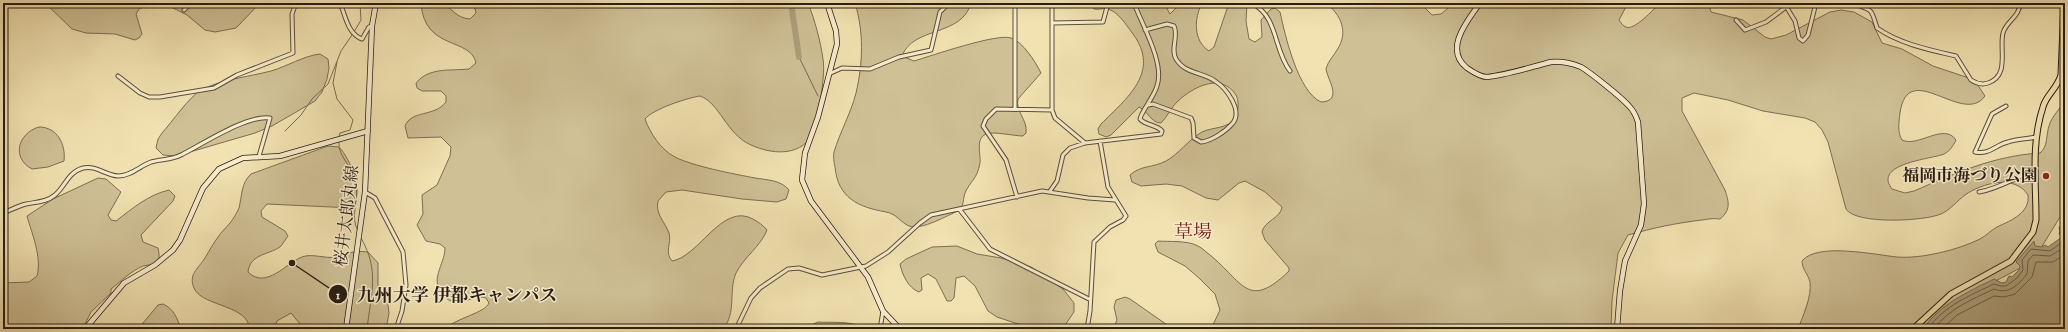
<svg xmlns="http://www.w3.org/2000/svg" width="2068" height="332" viewBox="0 0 2068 332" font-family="'IM FELL DW Pica','Noto Serif JP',serif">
<rect width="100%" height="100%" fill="#f2e2b1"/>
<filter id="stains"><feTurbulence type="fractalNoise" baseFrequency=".005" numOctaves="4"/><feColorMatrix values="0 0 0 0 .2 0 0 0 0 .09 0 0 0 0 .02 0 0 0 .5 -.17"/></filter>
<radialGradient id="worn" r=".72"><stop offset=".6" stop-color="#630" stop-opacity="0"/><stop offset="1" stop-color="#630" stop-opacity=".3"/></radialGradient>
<path fill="#cfc096" stroke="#7b6e54" d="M45,3H152L139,9L136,14L142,34L139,38L135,40L115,34L86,33L72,29Z
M163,3H260L236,28L215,32L205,30L187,15Z
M421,3C427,3 436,1 441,3C452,7 455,18 470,19L476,13L475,9L470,3H808C815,21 820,39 823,59C825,72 822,85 821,98C819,110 818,126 812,136C798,157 771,154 751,145C726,134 720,103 700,96C687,98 653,109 645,119C650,133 661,150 675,157C692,166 734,174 755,178C767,180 781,180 789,190L786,199L777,202L742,199L682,190L666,192L658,201C655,214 665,222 669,233C672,243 664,252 672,261C699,257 722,202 753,219C758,222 763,225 767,230C761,246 744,257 736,273C728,292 737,312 723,329H445C456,318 485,313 489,303L486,298C476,295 471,300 461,302C455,303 448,301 444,296C428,280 445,265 445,248L440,244L426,241L417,225L423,214L422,195L437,185L450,156L451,147L441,137L408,138L405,126C411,110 435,117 446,102V96L441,91H422L417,88L416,83C429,67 450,71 469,69L476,63C471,37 424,51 421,3Z
M855,3H971C962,37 913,26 902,56L914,61C931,56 997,33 1011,38C1023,42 1035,61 1041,73L1018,99C1015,111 1028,120 1026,133L1023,136C1014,136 993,131 986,134C975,139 981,154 980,163C977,180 970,181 965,193C963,199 964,204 960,210C948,215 921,231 909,226C900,222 897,214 886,212C858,207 838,198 835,167C834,162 833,157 834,152C840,132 851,113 856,93C863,63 864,32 855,3Z
M1089,3H1164L1170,14L1181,3H1202C1194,18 1193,41 1209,51L1214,47L1229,3H1247L1246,21L1249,39L1255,42L1262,37L1261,20L1271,9L1275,8L1280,12C1285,35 1298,92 1321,102C1344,101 1327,79 1326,69C1328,61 1333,57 1337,50C1349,32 1341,15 1326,3H1423L1424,7L1432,15L1441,14L1454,3H1628L1619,20C1621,23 1623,26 1626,27C1634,31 1654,9 1660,3H1712L1710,8L1711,12L1743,20L1765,37L1771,39L1786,35L1830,12L1841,10L1854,12L1872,22L1882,43L1902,49L1933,66L1969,78L1977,84L1985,96C1963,127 1908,57 1900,113C1899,122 1897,132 1902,140C1918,148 1944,122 1956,140C1953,146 1950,151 1944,154C1933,159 1872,163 1892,189L1905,193L1914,191C1956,173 1993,156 2040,153C2048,147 2046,135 2049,126C2052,115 2061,109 2065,99L2063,162L2065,204L2060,217L2041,248L2022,267L1988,285L1946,329H1798C1803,316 1812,296 1810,282C1808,274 1802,269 1802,261C1817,242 1876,255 1897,257C1921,259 1958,250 1980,239C1986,236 1991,230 1997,227C2012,220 2030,213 2028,195C2015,174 1982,183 1965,195C1957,201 1950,210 1941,214C1925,221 1856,225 1846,209L1828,142L1822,130L1815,122L1805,118L1763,111L1728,100L1694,93L1682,98V111L1725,190C1729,202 1731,210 1720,219C1713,218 1709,219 1702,220C1676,223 1653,228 1628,235L1618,253L1612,301L1611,329H1211L1220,310L1215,294L1199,278L1185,266L1158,252L1155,244L1158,241C1169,242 1187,240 1198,246C1202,248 1206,252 1210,255C1243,282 1248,311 1289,271V268L1265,240L1262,232C1264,221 1281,218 1282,207L1265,192L1245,181L1239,183L1218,200L1206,198L1182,186L1166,184L1141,186L1132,182L1130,175C1141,165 1153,168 1166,161C1179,154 1188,140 1202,132C1212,127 1228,129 1235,118C1239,112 1239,100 1236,95C1221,72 1193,87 1178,101C1171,107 1168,116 1161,123C1151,123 1148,111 1139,107L1111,135L1106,137L1099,134L1098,129L1101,124C1127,98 1161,72 1133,34C1127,26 1117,10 1107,9C1102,8 1099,10 1094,9Z
M320,54L328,59L329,68L327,79L322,92L315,101L272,126L255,133L176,156L163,155L156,148L158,139L162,133C172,122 189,97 201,90C223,79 248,77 271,71C288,66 303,56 320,54Z
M39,127C57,127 66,144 64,161L48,167L32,169C11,158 18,133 39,127Z
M328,146L339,147C351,159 363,193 353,208L267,204L261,211L262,217L285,231L288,236C285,240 283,244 280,247C268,255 250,254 248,272C266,290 286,263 302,257C312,253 325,259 336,257C351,254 350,250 368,252L378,263V292L388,305L389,313L386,329H300V324L291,313L277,321L274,329H249C250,306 204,306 195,290C187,275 198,269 205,258C209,251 213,244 218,237C221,232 226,228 230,223C233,219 237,213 239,208C242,196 241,183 251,174Z
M98,178L106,179L121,192L108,215L111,220L116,221C133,208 148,195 169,190L175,196L173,201L141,235L143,242L158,248C159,253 161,260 155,263C152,265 147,265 143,266C131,271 121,281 111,289V293L91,312L85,324L76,329H3V283L29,282L37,276C42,257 32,234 27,216L53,199Z
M957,246L977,254L1001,258L1031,267L1063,289L1074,303V312L1063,328L1033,329L997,317L988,311L975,286L964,276L956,278L954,298L951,301H947L936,279L928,274L921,278L922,290L919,292C908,288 902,274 900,264L906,259L932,247Z
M1125,297L1130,299L1173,329H1113L1117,320L1114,307L1116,300Z
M163,304C174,309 177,318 181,329H138L158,305Z
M818,322C831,323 853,320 863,329H802Z"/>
<path fill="#ad9f7b" stroke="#776b51" d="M2059,227H2065V329H1923C1940,304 1968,292 1994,279L2002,283L2006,282L2009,276L2012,277L2019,270L2020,266L2016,262L2034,241L2035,246L2042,247L2045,245L2048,247L2062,237L2059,234L2060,231Z"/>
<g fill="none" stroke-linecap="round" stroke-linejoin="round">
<path stroke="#6a5e46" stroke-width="1" d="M1928,329C1943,306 1971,295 1994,284L2001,286H2006L2017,278L2023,270L2022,260L2031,249L2050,251L2065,240
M1934,329C1948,309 1973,299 1994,289C2009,295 2018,285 2027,274L2028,261L2033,255L2050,256L2065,247
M1942,329L1957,315L1994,296L2004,297L2015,294L2032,277L2036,262H2053L2065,254"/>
<path stroke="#776b51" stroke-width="1" d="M354,32L361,20L360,3
M799,57L818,96
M337,62L333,83L337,99L353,120L350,130L340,133L339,137
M285,131L301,115L312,99L328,84L341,51L352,35
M339,140C337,159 356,168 357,185C358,201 350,217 358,231
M361,238C380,271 371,293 367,329"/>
<path stroke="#ad9f7b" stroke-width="6" d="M791,3L799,57"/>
<defs>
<path id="street" d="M340,3C345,14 348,35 362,39L369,27L372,26
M1015,3V109
M1025,3L1052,4V110L1055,118L1085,143
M1252,3C1279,18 1273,49 1290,71
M1784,3L1795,21L1799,38L1803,41L1808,35L1816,3
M1853,3C1873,11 1871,8 1877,28C1900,44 1930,50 1956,56L1971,80C1977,84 1982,85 1988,83C2010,76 1999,49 2003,33C2006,21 2020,17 2020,3
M184,10L191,3
M1736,20L1745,30L1766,22L1786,7
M1052,23L1103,22L1107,7
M1145,30L1167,24L1174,26C1179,36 1170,49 1176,59C1185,74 1203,72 1215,81C1226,88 1244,111 1232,124C1225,132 1211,141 1201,142L1194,138L1193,123L1191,118L1153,104L1149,105
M831,73L842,68L870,69L899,57L931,50L940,12L949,3
M118,76L140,93L149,97H160L214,88L237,75L293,53L292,14L296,3
M2006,106L1992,114L1975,152C1990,155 1995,145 2008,142C2016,139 2027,139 2036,137
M1050,191L1057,181L1063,155L1070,148L1085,143L1161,134L1162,131C1156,124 1146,126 1140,119C1141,112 1154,97 1157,86C1165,63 1142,25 1134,3
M365,192L375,198L403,252L406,285L402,311L396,329
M1979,192C1999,189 2016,177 2035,170
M1017,197L1006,160L983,126L986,119L996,109L1052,110
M960,210L990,249L1089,299
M3,213C11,210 18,206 26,204C36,202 47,202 55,195C65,187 68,172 83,168C96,165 105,175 118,176C131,176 140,166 151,162C161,159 172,160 181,155C201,145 248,114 270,118L259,156
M736,329L751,298L760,288L788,269L799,268L822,275L866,266L888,252L920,223L931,215L1042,191L1088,198L1115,200
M880,329L883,311
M1087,329L1090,311L1094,242L1110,227L1123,220L1126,216L1108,187L1100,141"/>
<path id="secondary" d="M827,3L836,31L837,44L818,117L805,153L802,180L811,201L868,277L883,311L900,329
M1480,3C1468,20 1443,49 1467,68C1473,72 1480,77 1487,77C1507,75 1531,67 1551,62C1561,61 1571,63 1581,67C1591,73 1621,97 1629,106C1633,110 1636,116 1638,122L1644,204L1641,225L1625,261L1620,291L1617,329
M85,329L124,283L155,265L173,250L180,240L203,188L219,169L243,158L280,156L368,131
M346,329L365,192L372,26L376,3"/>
<path id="primary" d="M1913,329L1951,294L2011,261L2033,232L2036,220C2036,183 2031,143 2043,107C2046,95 2057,89 2061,75L2064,3"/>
</defs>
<use href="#street" stroke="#5a4e39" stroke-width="5"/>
<use href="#secondary" stroke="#271c11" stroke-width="6"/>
<use href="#primary" stroke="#271c11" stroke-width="7"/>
<use href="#street" stroke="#f7eccc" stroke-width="3"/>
<use href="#secondary" stroke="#f7eccc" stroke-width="4.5"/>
<use href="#primary" stroke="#f2e2b1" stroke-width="5"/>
</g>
<circle fill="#8f2418" stroke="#f7eccc" stroke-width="1.5" cx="2046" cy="176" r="4"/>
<g text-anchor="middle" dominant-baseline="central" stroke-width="3" stroke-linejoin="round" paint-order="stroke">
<g font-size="17" font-weight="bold" fill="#271c11" stroke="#f7eccc" text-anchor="end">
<text x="2038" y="176">福岡市海づり公園</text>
</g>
<g font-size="17" fill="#271c11" stroke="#f7eccc">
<text transform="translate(347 216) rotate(-83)">桜井太郎丸線</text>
</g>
<g font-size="19" fill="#7a1f14" stroke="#f7eccc">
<text x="1193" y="232">草場</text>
</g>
</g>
<path fill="none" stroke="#271c11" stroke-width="1.5" d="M292 263L338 294"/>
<g fill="#271c11" stroke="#f7eccc" stroke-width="1.5">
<circle cx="292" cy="263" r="4"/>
<circle cx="338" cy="294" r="10"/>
</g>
<g font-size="12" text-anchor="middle" font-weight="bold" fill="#fff">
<text x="338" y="299">1</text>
</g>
<g font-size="18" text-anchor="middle" font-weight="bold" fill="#271c11" stroke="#f7eccc" stroke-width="3" stroke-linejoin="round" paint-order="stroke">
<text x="457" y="301">九州大学 伊都キャンパス</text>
</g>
<rect width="2068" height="332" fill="none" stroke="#f2e2b1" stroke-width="16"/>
<rect x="4" y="4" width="2060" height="324" fill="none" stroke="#271c11" stroke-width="2"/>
<rect x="8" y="8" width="2052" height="316" fill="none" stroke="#271c11"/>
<rect width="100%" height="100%" filter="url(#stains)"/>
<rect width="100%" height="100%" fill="url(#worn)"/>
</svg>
